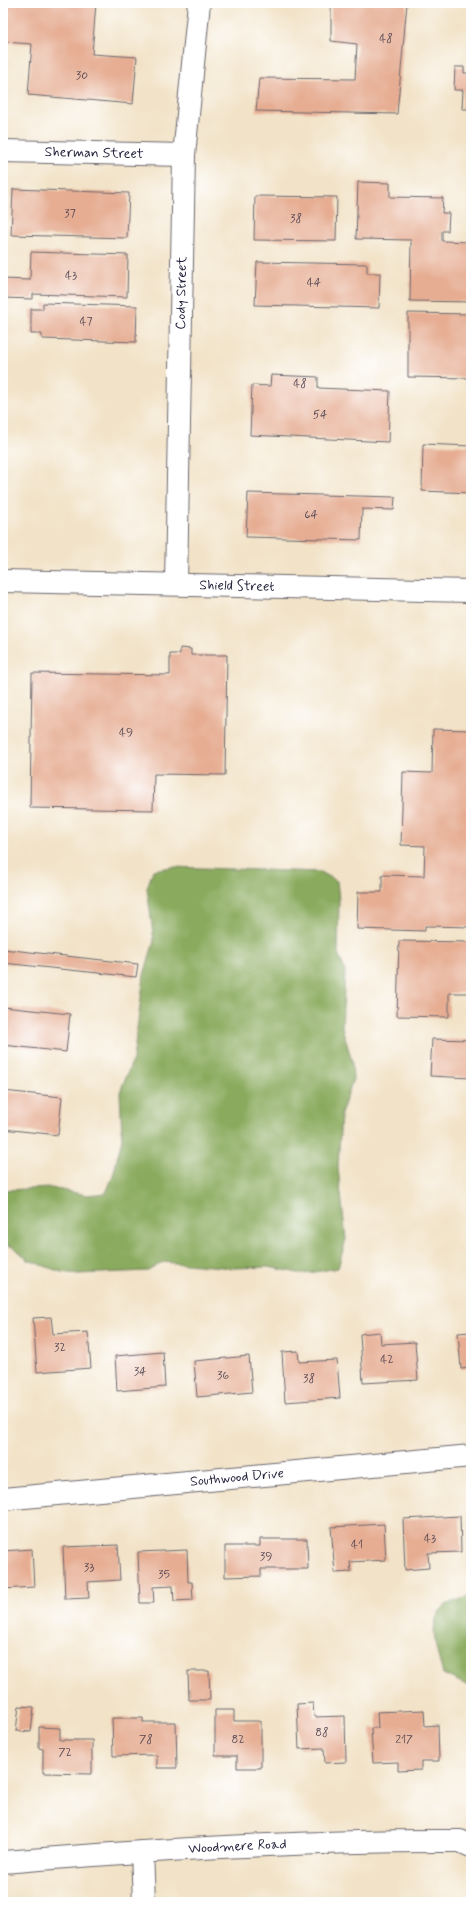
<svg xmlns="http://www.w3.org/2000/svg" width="474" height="1905" viewBox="0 0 474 1905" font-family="Mynerve,sans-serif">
<rect width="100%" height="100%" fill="#fff"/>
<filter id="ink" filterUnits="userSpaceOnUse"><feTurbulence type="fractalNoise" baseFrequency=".025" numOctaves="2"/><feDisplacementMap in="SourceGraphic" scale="8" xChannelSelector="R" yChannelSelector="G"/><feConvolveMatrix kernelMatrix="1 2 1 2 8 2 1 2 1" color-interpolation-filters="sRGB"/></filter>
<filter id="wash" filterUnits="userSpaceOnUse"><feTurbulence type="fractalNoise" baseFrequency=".012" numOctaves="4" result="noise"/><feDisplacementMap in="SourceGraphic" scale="16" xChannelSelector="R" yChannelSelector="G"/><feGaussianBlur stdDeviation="0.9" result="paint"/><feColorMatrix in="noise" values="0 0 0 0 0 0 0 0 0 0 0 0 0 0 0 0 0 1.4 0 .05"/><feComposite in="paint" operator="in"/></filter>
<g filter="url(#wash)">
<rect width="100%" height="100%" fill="#f2e3c8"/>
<path fill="#8aaa5d" stroke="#56664c" d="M172,867L321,872L337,881L339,899L338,953L345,971L342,1027L352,1061L353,1079L341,1114L338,1168L346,1239L338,1268L303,1274L269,1267L234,1268L163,1262L148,1271L78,1274L61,1272L28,1260L15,1248L3,1243V1190L51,1188L87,1195L106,1193L113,1176L122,1138L120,1092L133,1059L144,975L154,941L147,888L153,870Z
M471,1596V1687L443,1674C438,1654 425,1622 445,1606C451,1601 463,1599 471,1596Z"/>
<g id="blocks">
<path fill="#e6ad93" d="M3,3H96L92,54L137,57L133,104L28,95L32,44L3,42Z
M331,3H407L397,114L256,111L259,78L355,79L357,44L331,41Z
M455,67H464V73H471V109H462L463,90H454Z
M358,182L390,183V197L443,198L442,213H449L448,231H442V241L471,242V302L410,301L411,240L356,239Z
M13,189L129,193L127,238L11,235Z
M255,196L337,197L336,241L254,240Z
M31,252L128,255L127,297L33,294V299L3,298V279L30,280Z
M257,262L367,264V273H380L379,308L255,305Z
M43,303L137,306L136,342L42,339V334H31V309H43Z
M408,313L471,314V378L408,377Z
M271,375L318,377V388L390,391L388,442L250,435L252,385L270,386Z
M423,444L471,446V493L422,491Z
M248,493L395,497L394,510L362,509L361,540L246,537Z
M180,648L191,649V655H227L225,775L154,774L153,810L30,808L32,673L170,675V654H180Z
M433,729L471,730V927L425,926V931L357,929L358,892H382V875L424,876L425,846L401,845L403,772L432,773Z
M399,941L471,942V993H449V1017L397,1016Z
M3,949L138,964L136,977L3,963Z
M3,1007L70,1014L66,1052L3,1045Z
M432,1039L471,1040V1078L430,1076Z
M3,1091L62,1097L58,1135L3,1129Z
M51,1317L53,1334L88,1332L91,1368L37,1372L33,1318Z
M380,1332L381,1344L415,1342L418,1380L363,1383L360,1334Z
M471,1332V1368L461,1369L458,1333Z
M298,1351L299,1362L337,1360L340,1398L285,1402L282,1352Z
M163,1352L165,1387L117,1391L115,1356Z
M249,1356L252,1392L197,1397L194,1361Z
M460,1516L461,1552L428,1553L429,1568L405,1570L403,1519Z
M384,1524L386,1560L350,1562L351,1572L335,1573L331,1527Z
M260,1539H307L308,1569H261V1576L225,1577V1546H260Z
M118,1545L120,1580L88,1582L89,1598L65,1599L63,1547Z
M32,1549L34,1587L3,1589V1551Z
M187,1550L188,1582H192L193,1600L174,1601L173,1586L153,1587L154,1603H140L138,1552Z
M188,1671H209L210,1700H189Z
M313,1703L314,1717L345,1716L346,1762L325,1763L324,1748L299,1749L297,1704Z
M19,1706L34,1707L31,1732L16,1731Z
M215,1710H234V1721H261V1768H237V1756H215Z
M424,1710L425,1726L438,1725L439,1761H421V1770L398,1771V1762L373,1763L371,1728H378L377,1712Z
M112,1718H143V1722H176L177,1768H157V1755L113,1756Z
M39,1727L60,1728V1740H92V1774L43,1773V1749L39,1748Z"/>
</g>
</g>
<g filter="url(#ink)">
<use href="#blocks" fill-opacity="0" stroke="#6b666c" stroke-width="1"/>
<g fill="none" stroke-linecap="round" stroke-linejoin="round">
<defs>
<g id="minor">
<path id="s1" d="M3,151L184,155"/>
<path id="s2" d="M3,581L471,591"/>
<path id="s3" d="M176,584L184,155L199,3"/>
<path id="s4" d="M3,1499L471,1456"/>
<path d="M142,1852L144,1902"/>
<path id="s5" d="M3,1862C155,1850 307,1840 460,1841L471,1846"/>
</g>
</defs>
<use href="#minor" stroke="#6b666c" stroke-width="24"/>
<use href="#minor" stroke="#fff" stroke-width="22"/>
</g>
</g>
<g text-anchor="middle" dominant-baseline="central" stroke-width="3" stroke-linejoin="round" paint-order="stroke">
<g font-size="12" fill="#534551">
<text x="386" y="39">48</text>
<text x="82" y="76">30</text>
<text x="70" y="214">37</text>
<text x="296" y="219">38</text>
<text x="71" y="276">43</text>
<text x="314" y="283">44</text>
<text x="86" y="322">47</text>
<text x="300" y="384">48</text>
<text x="320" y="415">54</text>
<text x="311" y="515">64</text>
<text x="126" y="733">49</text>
<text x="60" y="1348">32</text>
<text x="387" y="1360">42</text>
<text x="140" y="1372">34</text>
<text x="223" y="1376">36</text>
<text x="309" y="1379">38</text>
<text x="430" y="1539">43</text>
<text x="357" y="1545">41</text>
<text x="266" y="1557">39</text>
<text x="89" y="1568">33</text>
<text x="164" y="1575">35</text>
<text x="322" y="1733">88</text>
<text x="146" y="1740">78</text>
<text x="238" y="1740">82</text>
<text x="404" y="1740">217</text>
<text x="65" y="1753">72</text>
</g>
<g font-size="14" fill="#22223b" stroke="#fff">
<text stroke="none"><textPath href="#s1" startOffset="91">Sherman Street</textPath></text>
<text stroke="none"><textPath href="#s3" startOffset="291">Cody Street</textPath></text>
<text stroke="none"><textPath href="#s2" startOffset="234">Shield Street</textPath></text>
<text stroke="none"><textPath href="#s4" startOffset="235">Southwood Drive</textPath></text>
<text stroke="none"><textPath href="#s5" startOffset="235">Woodmere Road</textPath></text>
</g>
</g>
<rect width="474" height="1905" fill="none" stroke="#fff" stroke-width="16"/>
</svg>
